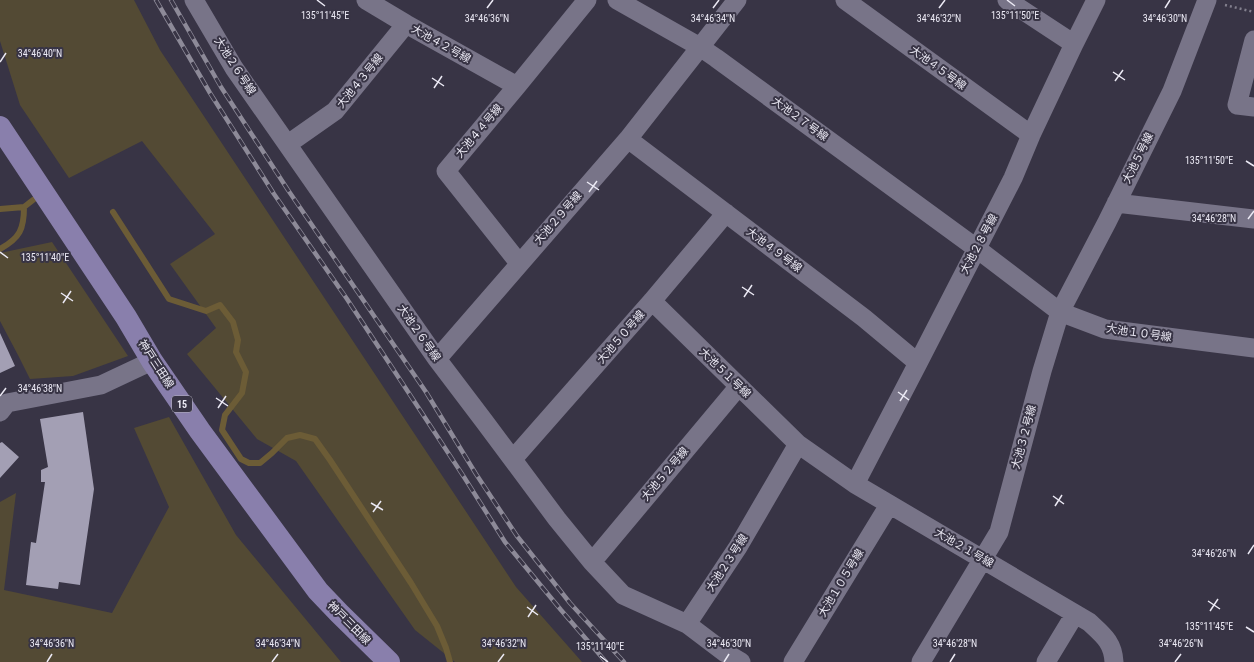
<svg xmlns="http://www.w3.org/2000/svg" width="1254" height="662" viewBox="0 0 1254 662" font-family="'Roboto Condensed','Noto Sans JP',sans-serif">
<rect width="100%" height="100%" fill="#383445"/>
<path fill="#534a34" d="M0,0H134L160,50L516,587L582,662H455L415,630L296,461L257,439L187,354L216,328L170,264L215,234L142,141L69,178L20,105L0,41Z
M52,242L128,356L73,376L30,379L19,357L0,321V253Z
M169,417L236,535L341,662H0V502L16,493L4,590L112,613L169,507L134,428Z"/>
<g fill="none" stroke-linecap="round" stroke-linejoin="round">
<path stroke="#6c5c36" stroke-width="6" d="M0,209L24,207L33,200
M113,212L169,299L206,311L220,305L233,322L238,340L236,352L246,372L242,393L225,415L222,430L241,459L249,463H260L272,453L287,438L300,435L315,439L330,460L411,583L437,626L446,648L450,662
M0,249C20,238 24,229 24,207"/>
</g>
<path fill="#a39fb4" d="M0,333L15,366L0,373Z
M83,412L94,489L80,585L59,582L58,589L26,585L31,542L36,543L45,482H41V470L48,467L40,419Z
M2,442L19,457L0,478V443Z"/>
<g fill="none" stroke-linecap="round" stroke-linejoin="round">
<path stroke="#83808e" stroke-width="2.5" stroke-dasharray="2 3" stroke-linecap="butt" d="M1225,5L1254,12"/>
<path stroke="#787488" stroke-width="19" d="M194,0L234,68L437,359L484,421L557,519L592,562L623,595L687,624
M366,0L406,24L517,86
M617,0L700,47L716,58L976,248L1060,312L1105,329L1254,348
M845,0L1031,135
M1007,0L1074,44
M1254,40L1237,105L1254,107
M628,139L864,318L918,363
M288,144L335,111L406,24
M1116,203L1254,219
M519,263L446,171L517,86L587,0
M652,301L798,444L855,484L1089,622C1103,635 1113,642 1114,662
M437,359L628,139L737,0
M0,412L7,403L101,385L152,361
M513,459L652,301L726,213
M855,484L918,363L1013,178L1031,135L1074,44L1096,0
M592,562L739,386
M741,662L724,652L687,624L738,547L798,444
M793,662L889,505
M921,662L999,532L1042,371L1060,312L1107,222L1172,91L1207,0
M1046,662L1075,614"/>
<path stroke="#897fac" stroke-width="22" d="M0,127L126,317L152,361L200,431L318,591L339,613L389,662"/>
<defs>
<path id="rail" d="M156,0L210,93L274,194L347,299L464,477L505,542L561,610L606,662
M171,0L221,87L288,190L426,392L476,474L517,536L570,603L624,662"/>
</defs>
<use href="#rail" stroke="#8d8a98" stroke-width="4.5"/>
<use href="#rail" stroke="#383445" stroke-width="3" stroke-dasharray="9" stroke-linecap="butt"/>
</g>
<path fill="none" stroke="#ebe9f4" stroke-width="1.5" d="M317,0L325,6M1007,0L1015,6M487,8L493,0M713,8L719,0M939,8L945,0M1165,8L1170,0M0,62L6,53M1113,72L1125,80M432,78L444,86M1115,81L1123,70M434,88L442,76M1246,161L1254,166M587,182L599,190M589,192L597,181M1248,219L1254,211M0,252L8,258M742,287L754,295M61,293L73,301M744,297L752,285M63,303L71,291M898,392L909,400M0,396L6,388M216,398L228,406M900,401L907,390M218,408L226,396M1053,496L1064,504M371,503L383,510M1055,506L1062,495M373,512L381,501M1248,554L1254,545M1208,601L1220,609M527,607L538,615M1210,611L1218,599M528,617L536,605M1246,627L1254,632M600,656L608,662M47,662L52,654M272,662L278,654M498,662L504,654M724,662L729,654M950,662L955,654M1175,662L1181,654"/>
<g text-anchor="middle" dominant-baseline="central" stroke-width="4" stroke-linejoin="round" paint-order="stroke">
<rect fill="#383445" stroke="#b5b3c0" stroke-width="1" x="172" y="396" width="20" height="16" rx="3"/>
<g font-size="10" font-weight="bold" fill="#ebe9f4">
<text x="182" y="404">15</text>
</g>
<g font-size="11" fill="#ebe9f4" stroke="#383445">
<text transform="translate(441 44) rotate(29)">大池４２号線</text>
<text transform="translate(235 66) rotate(57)">大池２６号線</text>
<text transform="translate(938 68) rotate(36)">大池４５号線</text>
<text transform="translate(360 81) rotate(-51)">大池４３号線</text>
<text transform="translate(800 119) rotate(36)">大池２７号線</text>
<text transform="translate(479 131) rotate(-50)">大池４４号線</text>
<text transform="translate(1138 158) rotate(-64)">大池５号線</text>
<text transform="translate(558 218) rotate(-49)">大池２９号線</text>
<text transform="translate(979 244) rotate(-62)">大池２８号線</text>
<text transform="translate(774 250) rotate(37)">大池４９号線</text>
<text transform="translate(419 333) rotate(55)">大池２６号線</text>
<text transform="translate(1139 333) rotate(8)">大池１０号線</text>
<text transform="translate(621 337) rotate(-49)">大池５０号線</text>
<text transform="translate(156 364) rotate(57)">神戸三田線</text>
<text transform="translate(725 373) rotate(44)">大池５１号線</text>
<text transform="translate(1024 437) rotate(-75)">大池３２号線</text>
<text transform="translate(665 474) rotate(-50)">大池５２号線</text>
<text transform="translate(964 548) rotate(30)">大池２１号線</text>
<text transform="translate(727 563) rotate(-57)">大池２３号線</text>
<text transform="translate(841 583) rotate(-59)">大池１０５号線</text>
<text transform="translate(349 623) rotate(45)">神戸三田線</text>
</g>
</g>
<g font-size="10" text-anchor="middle" fill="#ebe9f4" stroke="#383445" stroke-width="4" stroke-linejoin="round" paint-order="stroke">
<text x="325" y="19">135°11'45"E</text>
<text x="1015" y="19">135°11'50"E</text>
<text x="487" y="22">34°46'36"N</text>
<text x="713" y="22">34°46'34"N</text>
<text x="939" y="22">34°46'32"N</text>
<text x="1165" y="22">34°46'30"N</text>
<text x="40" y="57">34°46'40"N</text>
<text x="1209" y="164">135°11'50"E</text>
<text x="1214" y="222">34°46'28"N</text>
<text x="45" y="261">135°11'40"E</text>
<text x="40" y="392">34°46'38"N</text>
<text x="1214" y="557">34°46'26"N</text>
<text x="1209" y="630">135°11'45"E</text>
<text x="52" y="647">34°46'36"N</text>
<text x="278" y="647">34°46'34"N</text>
<text x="504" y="647">34°46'32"N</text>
<text x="729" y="647">34°46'30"N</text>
<text x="955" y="647">34°46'28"N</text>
<text x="1181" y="647">34°46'26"N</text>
<text x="600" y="650">135°11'40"E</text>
</g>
</svg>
